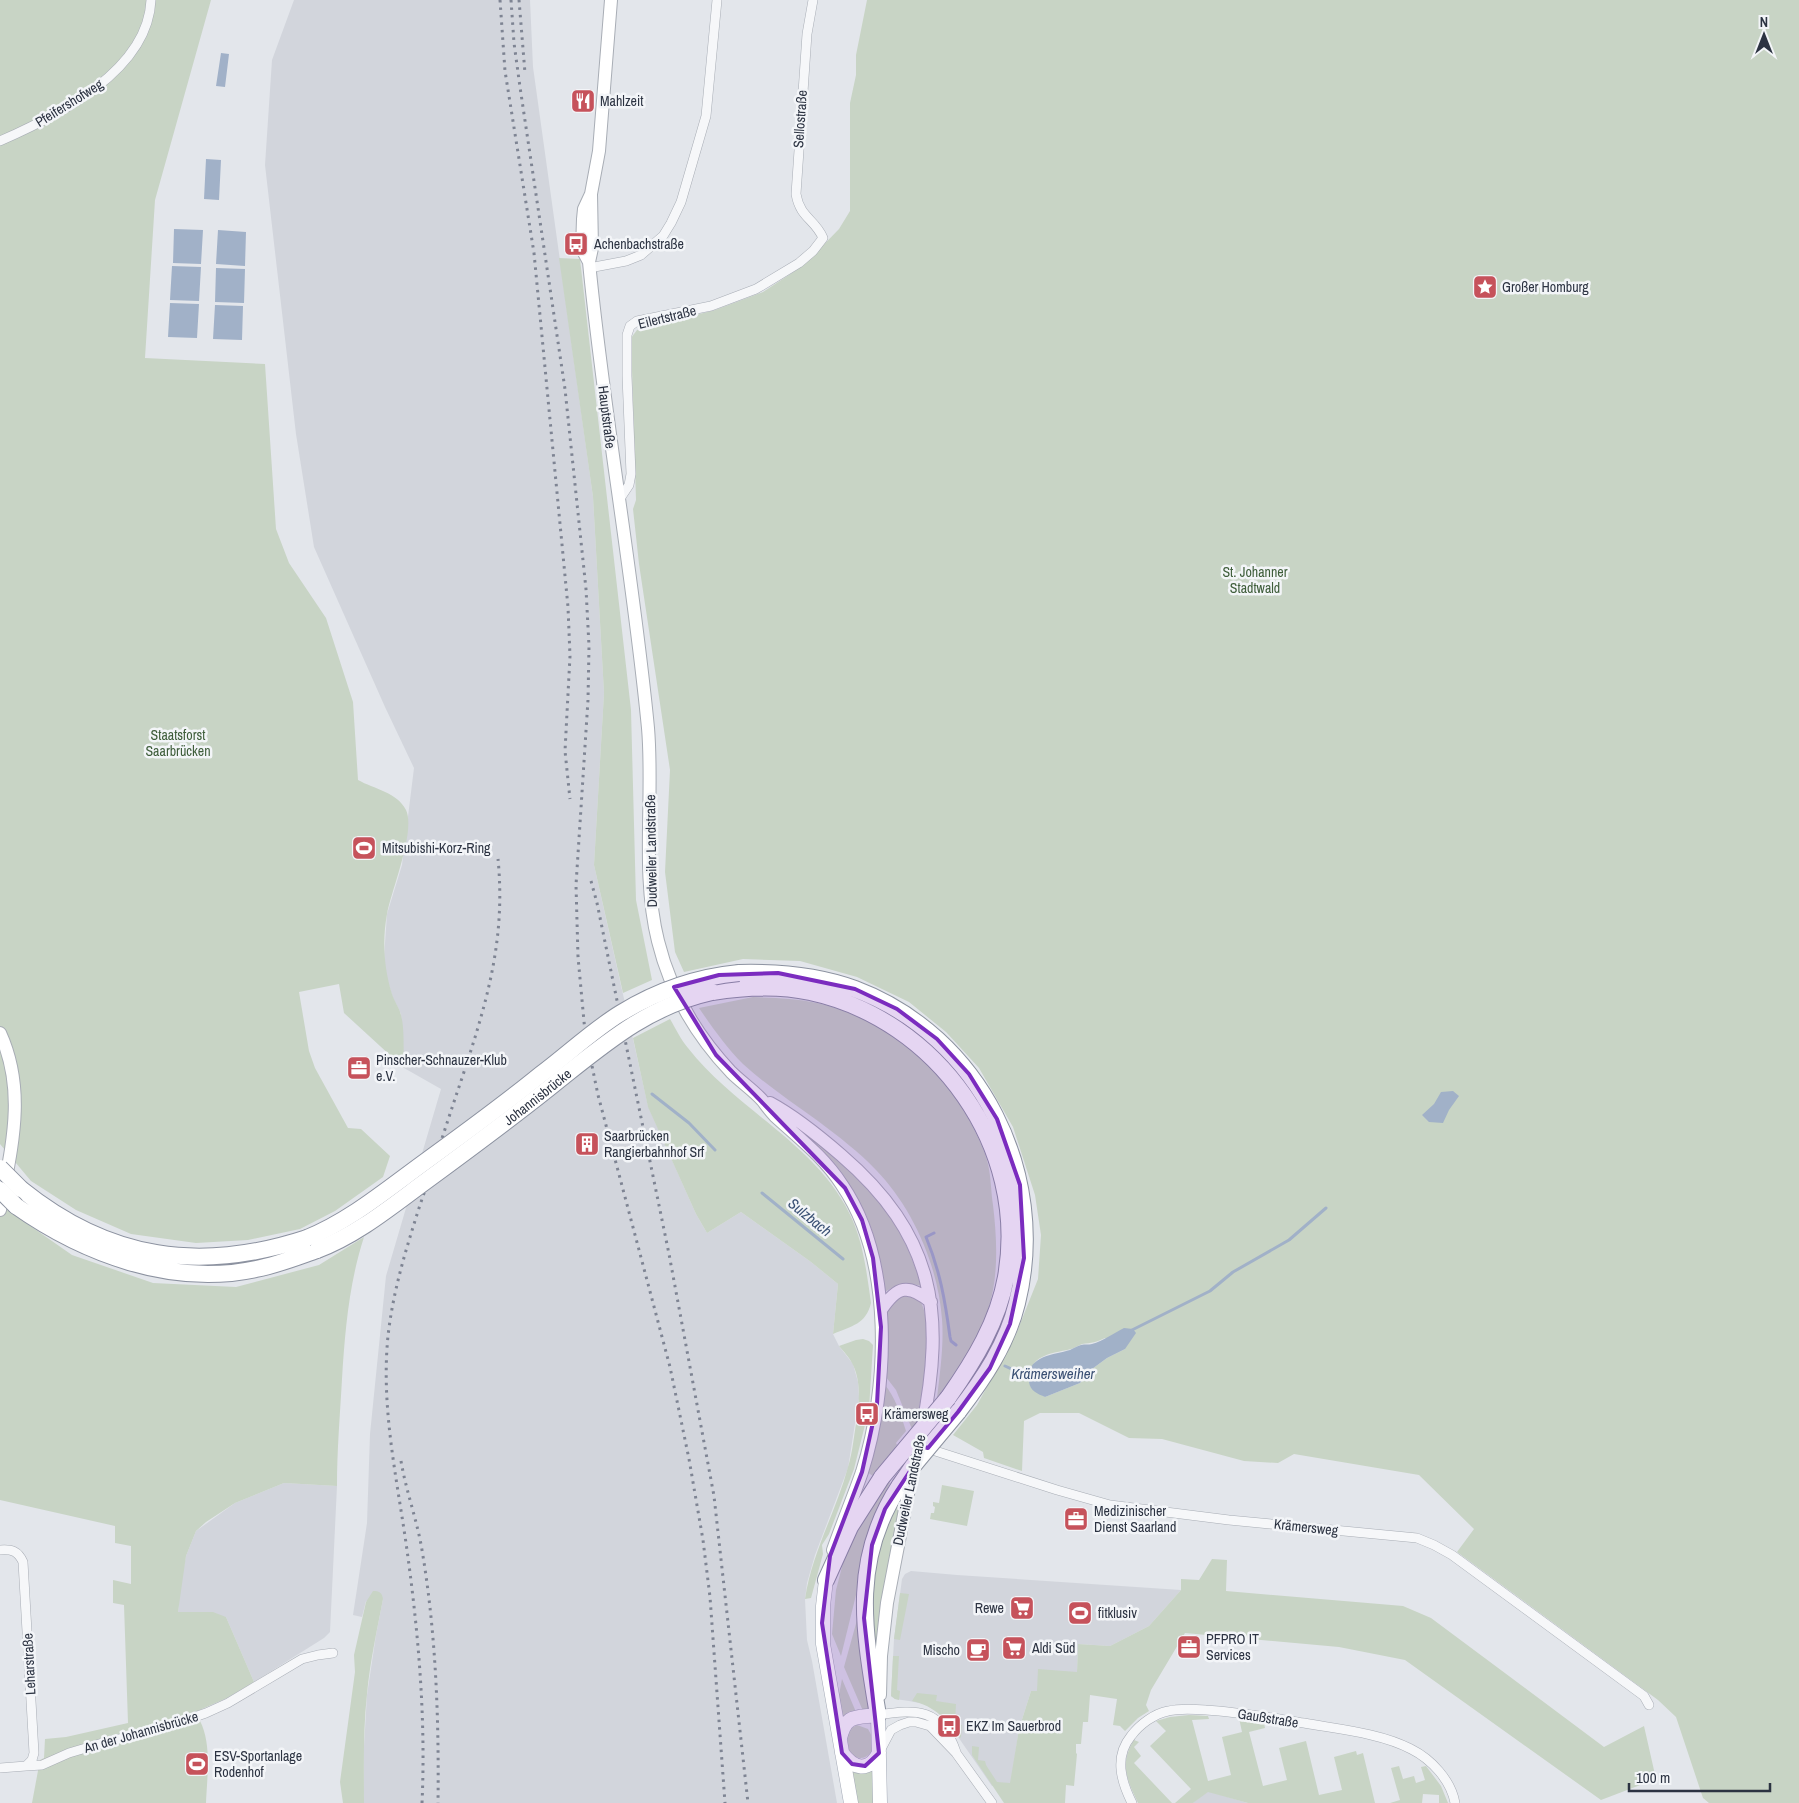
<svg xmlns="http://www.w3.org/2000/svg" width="1799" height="1803" viewBox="0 0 1799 1803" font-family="'Archivo Narrow',sans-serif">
<rect width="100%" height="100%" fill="#e3e6eb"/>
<path fill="#d2d5dc" d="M294,0H530L533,67L593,497L604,693L594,865L648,1106L696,1214L707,1233L741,1212L811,1262L838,1284L833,1334L839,1346L853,1364L858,1382L859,1398L848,1468L815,1555L807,1583L805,1599L807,1640L812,1661L837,1803H364V1747L367,1695L376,1635L383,1599L366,1601L362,1617L353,1615L367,1523L370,1434L386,1276L441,1089L404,1068L401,1014L393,998L386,976L384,958L387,914L402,865L414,768L385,707L314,547L296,434L265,165L272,60Z
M284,1483L337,1486L330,1632L324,1638L254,1682L226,1617L178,1613L180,1586L186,1556L196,1531L235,1503Z
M911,1571L957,1575L1181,1590L1149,1626L1110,1646L1078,1644L1077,1672L1037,1691H1031L1019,1729L1011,1783L992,1786L945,1718L935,1710L924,1704L909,1701L895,1699L891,1696L894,1639L902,1579L905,1574Z
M1207,1791L1248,1803H1193Z"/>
<path fill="#c8d4c5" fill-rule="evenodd" d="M0,0H211L155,200L145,358L265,364L276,529L289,563L326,618L353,702L358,780C374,789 397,792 406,810C416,831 391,891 387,914C382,941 384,968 392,994C394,1001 399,1007 401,1015C405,1030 403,1052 404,1068L344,1013L339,984L299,992L309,1051L315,1068L348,1128L361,1129L390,1156L383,1177L335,1211L300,1229L248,1240L196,1243L131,1234L76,1210L31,1181L0,1144Z
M867,0H1799V1803H1709L1703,1798L1676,1717L1658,1700L1457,1552L1474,1529L1419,1475L1294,1454L1278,1463L1244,1461L1162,1439L1129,1438L1079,1413H1040L1024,1421L1022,1471L984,1458L983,1452L953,1435L977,1405L1016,1334L1038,1279L1041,1235L1035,1195L1013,1127L979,1068L946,1032L909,1002L857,977L800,961L743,959L684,972L675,952L665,872L670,770L639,564L633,509L636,500L631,338L637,330L715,310L763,292L804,265L839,229L850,211V103L856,75V55ZM1105,1338L1125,1349L1107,1358L1092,1369L1080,1383L1045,1397C1035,1390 1027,1387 1030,1373C1033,1355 1053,1353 1067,1350C1073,1349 1077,1346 1082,1344C1091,1343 1097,1342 1105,1338Z
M559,258L580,259L631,710L636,900L652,980L623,993L594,865L604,693L593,497Z
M753,997C774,998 796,998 817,1003C883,1018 941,1065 972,1125C978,1137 985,1151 988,1164C991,1177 991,1192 993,1205C997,1239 999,1277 988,1310C977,1342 957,1371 937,1398C940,1372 944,1345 942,1319C938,1266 913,1208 876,1170C859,1152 838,1136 818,1121C793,1103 766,1085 743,1064C726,1047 712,1027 699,1008Z
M670,1019C676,1029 681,1040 688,1048C737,1111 821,1146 853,1221C864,1247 867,1275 871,1303C866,1324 852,1326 833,1334L838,1284L811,1262L741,1212L707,1233L696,1214L648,1107L633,1038Z
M810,1137C825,1149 842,1160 855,1174C889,1208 908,1240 921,1286C907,1282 896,1284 884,1293C880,1268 877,1240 867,1217C853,1186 831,1163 809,1139Z
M0,1203L6,1209L72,1255L153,1283L236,1287L319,1265L364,1237C349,1283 345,1331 342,1379C340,1415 337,1450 337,1486L284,1483L235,1503L206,1522L196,1531L186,1556L178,1612H213L226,1617L254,1682L227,1698L195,1712L198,1721H200C212,1744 207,1777 206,1803H32L40,1760L44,1758L45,1739L66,1737L128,1723L124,1605L113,1603V1580L131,1584V1546L115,1543V1526L0,1500Z
M908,1295L918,1297C938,1324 920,1402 914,1434L896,1390L886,1377L887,1313L892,1304L899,1298Z
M863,1339L869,1341L873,1345L869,1409L865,1411L863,1418L866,1421L854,1469L829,1534L822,1545L823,1554L811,1598L805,1599C812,1552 836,1512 848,1467C853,1451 854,1434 857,1418C859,1400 861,1382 853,1365C850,1358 844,1352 839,1346L856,1340Z
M884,1384C895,1396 901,1415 906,1431L896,1443L897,1445L873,1476L867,1472Z
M888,1482L890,1483L866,1539L860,1563L856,1595L841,1656L832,1634L836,1590L844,1559L856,1530Z
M942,1485L974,1491L967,1526L930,1519L931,1513H934L935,1507L933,1506V1502L939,1503Z
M904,1495L876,1649C868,1609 871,1568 884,1529C889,1517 897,1506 904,1495Z
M1212,1559L1227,1560L1226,1591L1403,1606L1431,1618L1604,1747L1644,1726L1656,1779L1601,1800L1405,1660L1339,1647L1185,1633L1151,1690L1146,1705L1149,1711L1138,1718L1125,1731L1120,1726L1113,1725L1117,1699L1090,1695L1088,1722H1083L1081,1744H1076V1753L1077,1754L1074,1786L1066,1785L1065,1803H1004L972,1755V1746L979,1747L978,1760L985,1761L986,1765L997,1782L1010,1783L1019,1729L1031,1691H1037L1038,1669L1077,1672L1078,1644L1110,1646L1149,1626L1181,1590V1579L1199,1580Z
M373,1591C379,1591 382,1592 383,1599C377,1630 370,1662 367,1694C363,1730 364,1767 364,1803H343L340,1782L355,1672L354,1655L366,1602Z
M900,1593L909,1594L900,1640L894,1639Z
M857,1620L871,1710L863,1711L844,1667Z
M893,1656H899L897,1690L900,1691L899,1700L895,1699L891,1696Z
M842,1679L856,1712L842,1717L838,1700Z
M917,1693L937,1695L936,1701L956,1704L955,1724L962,1725L961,1737L960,1738C947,1720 935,1706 912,1701Z
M1189,1715L1208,1716L1209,1719L1192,1720L1208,1781L1231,1775L1222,1737L1242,1732L1239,1718L1264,1723L1265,1728L1249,1732L1263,1786L1287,1780L1279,1748L1306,1741L1319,1795L1342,1790L1334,1757L1356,1751L1357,1755L1363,1753L1375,1803H1248L1208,1792L1193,1803H1175L1191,1789L1150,1746L1166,1731L1156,1721L1170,1717Z
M857,1725L868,1729C889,1763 838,1772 849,1729Z
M1134,1740L1139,1742L1134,1747L1141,1756L1134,1763L1172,1803H1138C1127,1780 1119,1764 1134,1740Z
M1399,1766L1403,1779L1414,1776L1416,1783L1425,1780L1421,1767L1426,1766L1441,1786L1448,1803H1439V1795L1423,1794L1422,1803H1390L1400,1800L1391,1768Z
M874,1767L875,1803H857L851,1772H863Z"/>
<path fill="#a1b1c8" d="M221,53L229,54L225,87L216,86Z
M206,159L221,160L219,200L204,199Z
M174,229L203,230L201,264L173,263Z
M218,230L246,232L245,266L216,264Z
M172,266L201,267L199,301L170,300Z
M216,268L245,269L244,303L215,302Z
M170,303L199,304L197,338L168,337Z
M215,305L243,306L242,340L213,339Z
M1453,1091L1459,1096L1449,1110L1443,1123L1429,1122L1422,1115L1434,1104L1441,1092Z
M1124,1328L1133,1329L1136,1333L1125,1349L1107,1358L1092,1369L1080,1383L1045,1397C1038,1394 1030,1391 1029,1382C1025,1356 1053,1355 1070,1350C1074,1348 1077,1346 1081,1345C1085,1344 1089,1345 1092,1344C1103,1341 1114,1333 1124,1328Z"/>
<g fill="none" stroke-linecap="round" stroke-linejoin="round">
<path stroke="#a1b1c8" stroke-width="3" d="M652,1094L689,1123L715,1150
M762,1193L843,1259
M934,1233L926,1237C940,1271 945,1300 950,1337L951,1341L956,1345
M1130,1331L1210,1291L1233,1272L1289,1240L1326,1208
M1005,1366L1031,1378"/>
<defs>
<path id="street" d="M0,141C57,116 148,71 151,0
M589,268L626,261L641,255L663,236L671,223L681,202L706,116L717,0
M619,500L629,485L631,474L627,376V335L630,326L637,321L711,306L756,289L799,263L813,251L823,238C815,219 800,218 796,194L807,34L813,0
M926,1448L1057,1490L1110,1505L1229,1520L1417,1538L1434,1545L1452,1555L1644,1696L1649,1705
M0,1550C12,1549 18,1551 23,1562L34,1753L32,1760L26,1766L0,1768
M878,1715C918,1709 941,1708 956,1752
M881,1749L891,1730L900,1725L909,1722H916L930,1726L956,1753L992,1803
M26,1766L42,1765L69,1753L106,1742L160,1729L206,1713L228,1703L302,1659L318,1655L333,1653
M1132,1803C1121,1781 1114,1757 1131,1736C1140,1724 1154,1714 1168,1711C1180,1708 1194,1709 1206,1710C1239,1712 1272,1718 1304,1723C1337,1729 1381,1733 1411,1749C1431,1759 1451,1780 1455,1803"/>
<path id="secondary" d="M591,194L592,248L589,262C604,418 633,572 648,728C654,798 641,873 658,941C670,990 696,1035 731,1072C741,1082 753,1090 762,1100C766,1105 770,1111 775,1116C799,1138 824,1157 842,1185C894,1261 889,1387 862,1472C853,1498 842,1524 833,1550
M589,262L582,249L583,219L584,209L591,194L599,151L611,0
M0,1033C27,1092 11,1149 0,1210
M770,1103C796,1117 819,1136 841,1155C934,1235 946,1312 922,1429
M881,1310C897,1286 908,1283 931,1302
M880,1695L881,1656L887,1603L913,1468"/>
<path id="primary" d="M826,1580L823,1606V1644L851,1803
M840,1738C846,1714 855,1718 878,1715L880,1803
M842,1753C854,1769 868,1773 879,1753"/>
<path id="highway" d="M739,973C779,972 817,975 855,989C980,1036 1049,1174 1017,1303C1007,1344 984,1378 958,1412
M712,992C744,987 778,985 810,992C937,1019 1029,1147 1006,1277C998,1322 974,1361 948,1398
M21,1189C109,1260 200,1273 307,1238
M16,1206C84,1254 172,1287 256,1269C277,1265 297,1257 317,1250
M826,1580L850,1527L882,1477
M878,1715C864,1631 850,1561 900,1485"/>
</defs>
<use href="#street" stroke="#a8adb5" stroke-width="10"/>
<use href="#secondary" stroke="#a8adb5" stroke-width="14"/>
<use href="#primary" stroke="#a3a9b6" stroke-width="15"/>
<use href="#highway" stroke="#8c92a0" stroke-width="18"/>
<use href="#street" stroke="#f6f7f9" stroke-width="9"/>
<use href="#secondary" stroke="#fff" stroke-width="12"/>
<use href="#primary" stroke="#fff" stroke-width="14"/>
<use href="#highway" stroke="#fff" stroke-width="16"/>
<path stroke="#7e8493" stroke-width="3" stroke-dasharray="2.5 5" stroke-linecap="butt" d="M500,0L505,71L534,253L568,607L570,656L565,751L570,799
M511,0L514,43L520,87L565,389L586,589L589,646L588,700L576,885L578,957L585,1032L598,1095L670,1367L689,1459L703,1540L710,1597L725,1803
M519,0L525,73
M591,881L597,903L669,1254L714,1496L748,1803
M401,1461C406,1491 417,1520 422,1550C436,1633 439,1719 438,1803
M422,1803C426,1717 418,1628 406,1543C396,1474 381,1406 388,1336C393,1291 406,1249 420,1205C434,1164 447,1122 461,1081C486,1005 506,941 498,859"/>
<defs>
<g id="highway-bridge">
<path d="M0,1168L21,1189"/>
<path d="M0,1190L16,1206"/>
<path d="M307,1238C349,1221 385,1191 422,1164C462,1135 502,1106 540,1075C567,1055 593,1030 621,1013C657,991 697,977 739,973"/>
<path id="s1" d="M317,1250C357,1235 392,1206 426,1181C471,1148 516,1115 559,1080C608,1041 649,1006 712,992"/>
<path d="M882,1477L948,1398"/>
<path d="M900,1485L913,1466L958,1412"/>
</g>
</defs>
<use href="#highway-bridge" stroke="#8c92a0" stroke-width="18" stroke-linecap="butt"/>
<use href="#highway-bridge" stroke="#fff" stroke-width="16"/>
</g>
<path fill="#7b2cbf" fill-opacity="0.2" stroke="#7b2cbf" stroke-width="4" stroke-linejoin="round" d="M778,973L855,989L897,1009L937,1039L969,1074L997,1119L1020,1185L1024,1258L1010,1324L990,1368L958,1412L928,1448L918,1446L914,1465L885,1509L872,1545L864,1618L879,1753L865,1766L852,1764L842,1753L822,1623L830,1556L862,1472L877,1404L881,1327L873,1258L862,1220L845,1188L716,1055L674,987L719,975Z"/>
<defs>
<symbol id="restaurant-square" viewBox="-11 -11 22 22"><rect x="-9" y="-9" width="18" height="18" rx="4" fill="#c6525b" stroke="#f3f5f8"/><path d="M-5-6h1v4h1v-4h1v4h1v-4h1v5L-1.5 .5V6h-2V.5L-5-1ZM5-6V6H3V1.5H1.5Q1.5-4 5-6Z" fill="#fff"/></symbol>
<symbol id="bus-square" viewBox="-11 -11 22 22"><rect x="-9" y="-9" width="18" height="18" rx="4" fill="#c6525b" stroke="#f3f5f8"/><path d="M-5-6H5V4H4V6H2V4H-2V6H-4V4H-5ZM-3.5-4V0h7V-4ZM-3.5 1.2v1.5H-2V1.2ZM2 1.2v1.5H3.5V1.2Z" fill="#fff"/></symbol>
<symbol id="sight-square" viewBox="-11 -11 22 22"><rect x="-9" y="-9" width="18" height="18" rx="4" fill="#c6525b" stroke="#f3f5f8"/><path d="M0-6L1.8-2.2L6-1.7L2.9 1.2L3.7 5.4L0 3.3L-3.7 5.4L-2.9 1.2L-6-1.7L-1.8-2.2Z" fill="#fff"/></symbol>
<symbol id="stadium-square" viewBox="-11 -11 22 22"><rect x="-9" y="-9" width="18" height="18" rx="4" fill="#c6525b" stroke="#f3f5f8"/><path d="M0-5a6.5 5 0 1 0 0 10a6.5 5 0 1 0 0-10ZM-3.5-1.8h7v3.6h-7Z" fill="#fff"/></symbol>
<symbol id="office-square" viewBox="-11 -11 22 22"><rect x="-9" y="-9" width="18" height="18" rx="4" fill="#c6525b" stroke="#f3f5f8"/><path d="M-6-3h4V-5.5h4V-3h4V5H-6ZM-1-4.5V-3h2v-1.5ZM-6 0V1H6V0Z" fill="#fff"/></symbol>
<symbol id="building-square" viewBox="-11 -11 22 22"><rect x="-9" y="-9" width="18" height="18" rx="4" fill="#c6525b" stroke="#f3f5f8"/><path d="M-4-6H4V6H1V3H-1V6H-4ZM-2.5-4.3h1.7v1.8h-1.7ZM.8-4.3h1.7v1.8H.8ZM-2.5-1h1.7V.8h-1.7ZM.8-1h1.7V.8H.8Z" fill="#fff"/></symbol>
<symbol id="supermarket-square" viewBox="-11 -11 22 22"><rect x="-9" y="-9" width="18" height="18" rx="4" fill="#c6525b" stroke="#f3f5f8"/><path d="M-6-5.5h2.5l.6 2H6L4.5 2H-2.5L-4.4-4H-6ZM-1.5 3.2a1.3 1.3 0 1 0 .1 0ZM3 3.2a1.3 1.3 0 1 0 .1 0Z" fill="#fff"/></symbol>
<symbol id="cafe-square" viewBox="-11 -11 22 22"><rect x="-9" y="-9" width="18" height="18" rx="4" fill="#c6525b" stroke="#f3f5f8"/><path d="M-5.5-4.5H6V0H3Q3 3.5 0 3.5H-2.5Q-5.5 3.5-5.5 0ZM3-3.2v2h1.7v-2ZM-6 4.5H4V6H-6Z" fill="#fff"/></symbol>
</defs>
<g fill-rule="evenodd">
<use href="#restaurant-square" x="569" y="87" width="28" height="28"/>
<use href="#bus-square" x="562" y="230" width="28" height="28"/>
<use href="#sight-square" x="1471" y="273" width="28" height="28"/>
<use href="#stadium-square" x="350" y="834" width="28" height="28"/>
<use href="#office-square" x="345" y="1054" width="28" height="28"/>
<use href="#building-square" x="573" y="1130" width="28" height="28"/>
<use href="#bus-square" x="853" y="1400" width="28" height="28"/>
<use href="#office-square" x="1062" y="1505" width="28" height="28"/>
<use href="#supermarket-square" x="1008" y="1594" width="28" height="28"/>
<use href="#stadium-square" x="1066" y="1599" width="28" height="28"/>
<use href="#office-square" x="1175" y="1633" width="28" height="28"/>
<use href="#supermarket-square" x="1000" y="1634" width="28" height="28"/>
<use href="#cafe-square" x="964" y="1636" width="28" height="28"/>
<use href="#bus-square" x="935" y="1712" width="28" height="28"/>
<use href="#stadium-square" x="183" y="1750" width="28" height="28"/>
</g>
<g text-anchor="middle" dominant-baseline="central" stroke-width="5" stroke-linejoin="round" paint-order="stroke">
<g font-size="14" fill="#2c3342" stroke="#f3f5f8" text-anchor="start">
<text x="600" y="101">Mahlzeit</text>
<text x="594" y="244">Achenbachstraße</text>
<text x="1502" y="287">Großer Homburg</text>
<text x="382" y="848">Mitsubishi-Korz-Ring</text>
<text x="376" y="1060">Pinscher-Schnauzer-Klub<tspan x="376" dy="16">e.V.</tspan></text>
<text x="604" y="1136">Saarbrücken<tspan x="604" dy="16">Rangierbahnhof Srf</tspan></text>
<text x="884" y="1414">Krämersweg</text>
<text x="1094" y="1511">Medizinischer<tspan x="1094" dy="16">Dienst Saarland</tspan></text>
<text x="1004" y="1608" text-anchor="end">Rewe</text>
<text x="1098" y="1613">fitklusiv</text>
<text x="1206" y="1639">PFPRO IT<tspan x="1206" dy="16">Services</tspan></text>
<text x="1032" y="1648">Aldi Süd</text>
<text x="960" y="1650" text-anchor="end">Mischo</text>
<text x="966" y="1726">EKZ Im Sauerbrod</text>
<text x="214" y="1756">ESV-Sportanlage<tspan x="214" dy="16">Rodenhof</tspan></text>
</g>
<g font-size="14" fill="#2c3342" stroke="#f3f5f8">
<text transform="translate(69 103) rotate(-32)">Pfeifershofweg</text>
<text transform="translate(800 119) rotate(-86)">Sellostraße</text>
<text transform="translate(667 317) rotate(-14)">Eilertstraße</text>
<text transform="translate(607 417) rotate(83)">Hauptstraße</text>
<text transform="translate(651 851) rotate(-91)">Dudweiler Landstraße</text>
<text stroke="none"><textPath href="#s1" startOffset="269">Johannisbrücke</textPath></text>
<text transform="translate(909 1490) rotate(-78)">Dudweiler Landstraße</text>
<text transform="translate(1306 1527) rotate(6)">Krämersweg</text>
<text transform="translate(29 1664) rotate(-93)">Leharstraße</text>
<text transform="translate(1268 1718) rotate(9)">Gaußstraße</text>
<text transform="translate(141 1732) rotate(-16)">An der Johannisbrücke</text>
</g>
<g font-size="14" fill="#3e5d3a" stroke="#f3f5f8">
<text x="1255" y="572">St. Johanner<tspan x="1255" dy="16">Stadtwald</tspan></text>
<text x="178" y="735">Staatsforst<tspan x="178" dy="16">Saarbrücken</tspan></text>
</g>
<g font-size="15" font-style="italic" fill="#394f73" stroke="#f3f5f8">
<text transform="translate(810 1217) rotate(39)">Sulzbach</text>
<text x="1053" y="1373">Krämersweiher</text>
</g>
</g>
<g transform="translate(1764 35)" stroke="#f3f5f8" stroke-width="4" paint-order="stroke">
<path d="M0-4L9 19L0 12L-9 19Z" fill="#2c3342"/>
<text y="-8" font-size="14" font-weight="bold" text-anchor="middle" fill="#2c3342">N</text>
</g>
<path d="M1629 1783v8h141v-8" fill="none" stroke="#2c3342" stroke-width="2.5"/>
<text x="1636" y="1783" font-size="15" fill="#2c3342" stroke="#f3f5f8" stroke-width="4" paint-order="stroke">100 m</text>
</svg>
